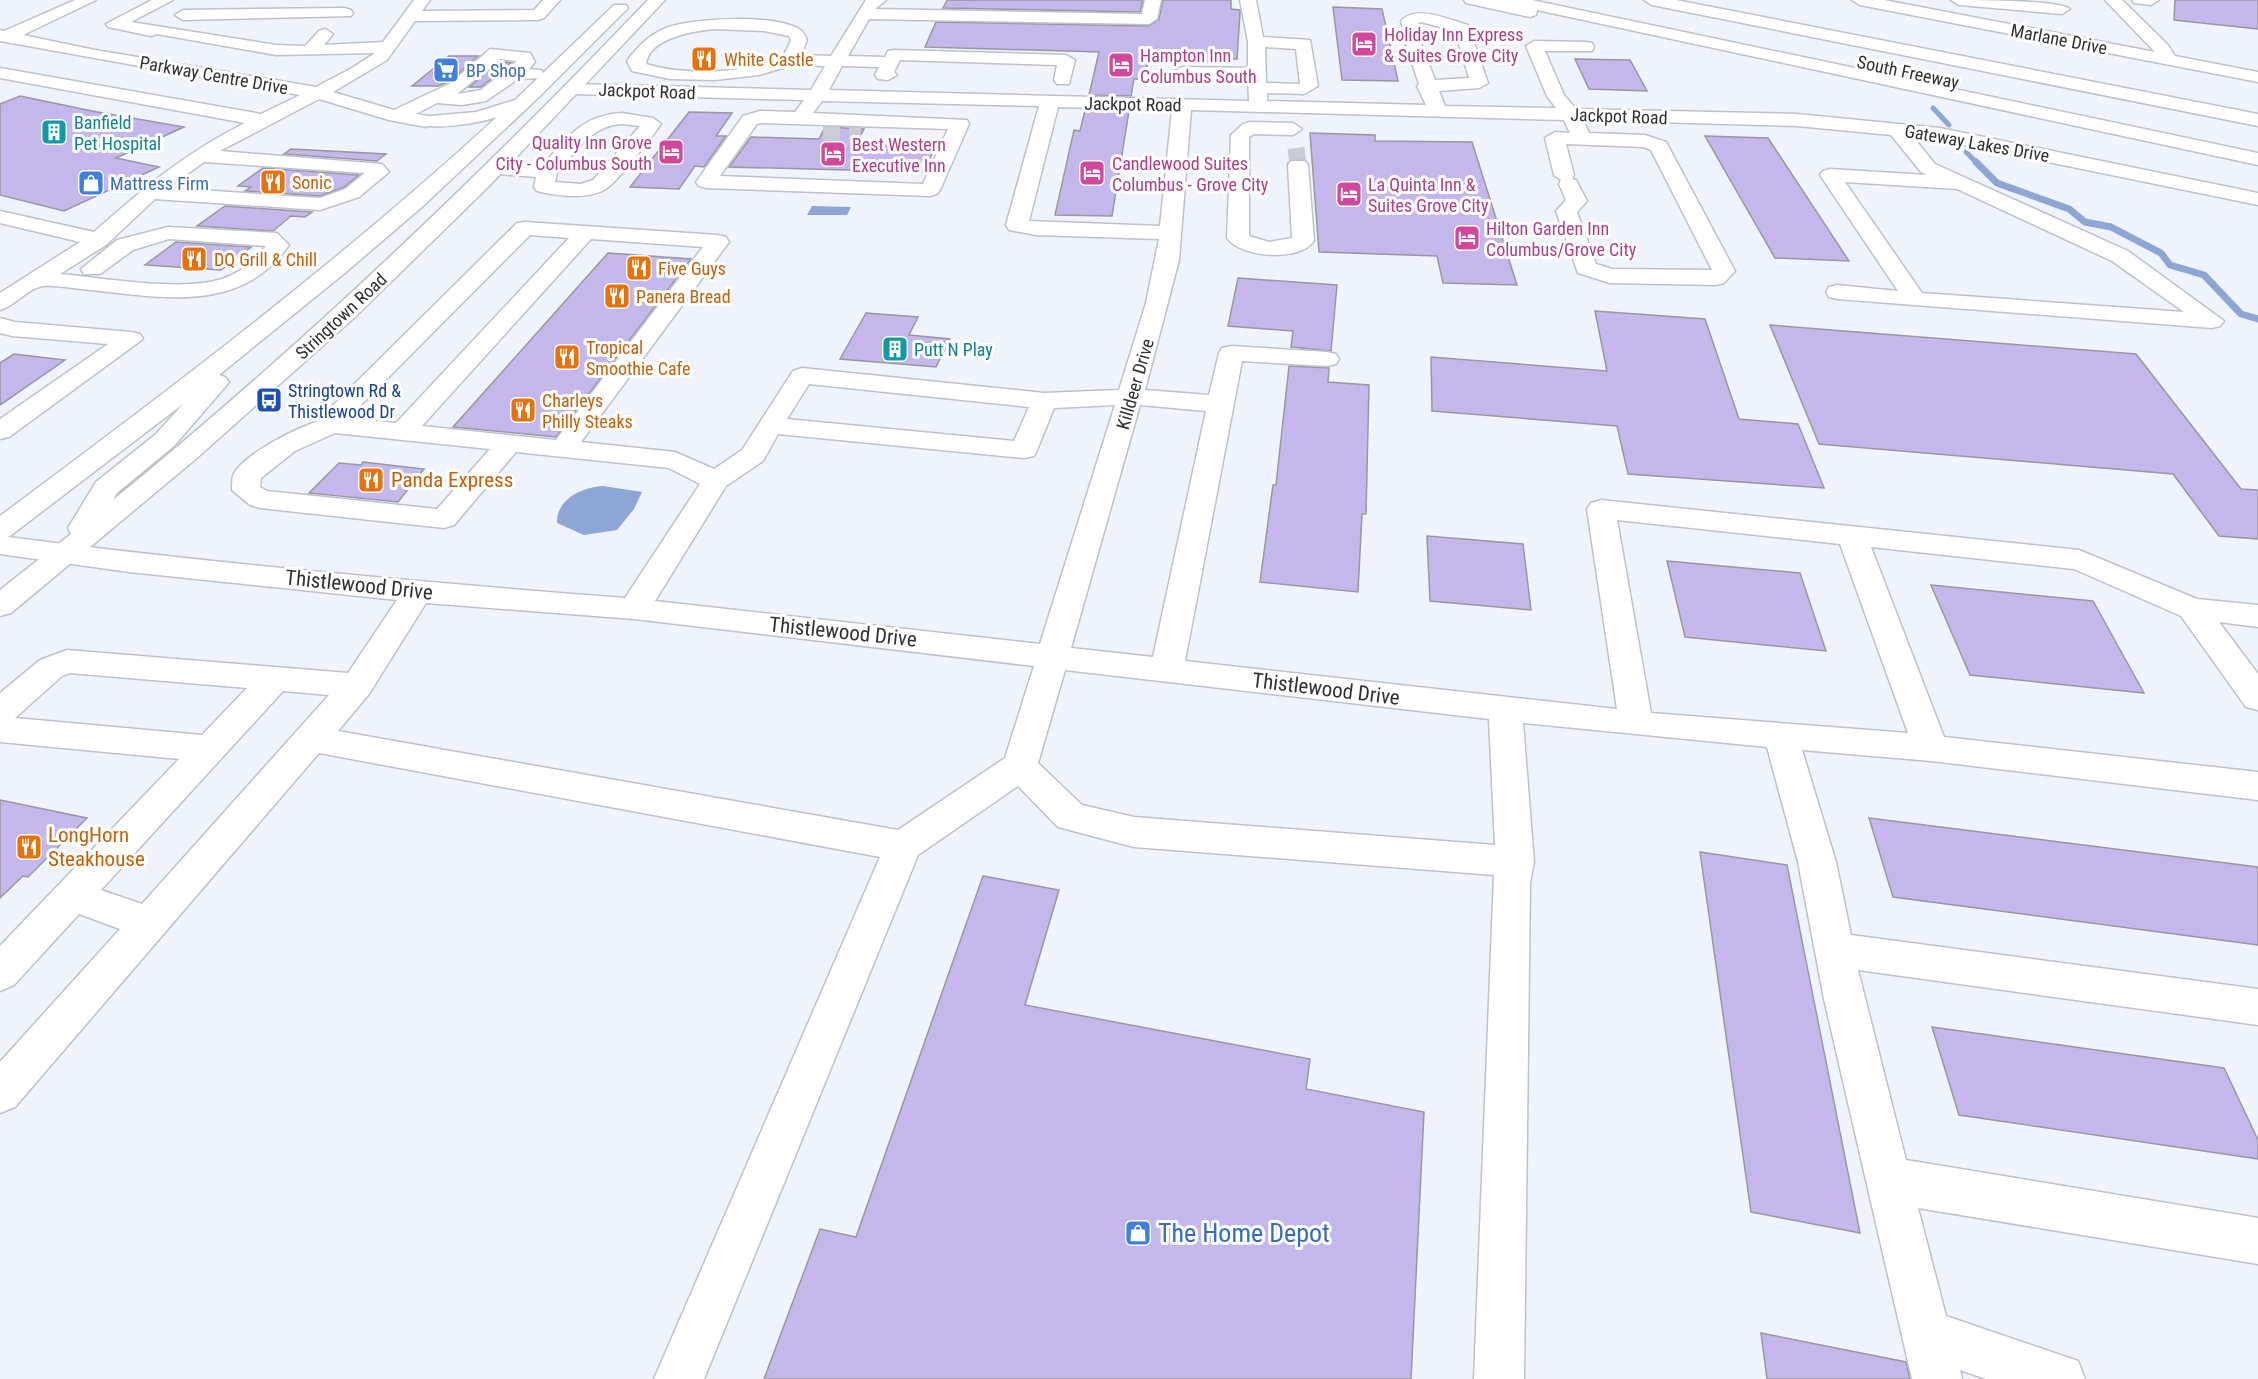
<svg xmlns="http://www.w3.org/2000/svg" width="2258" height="1379" viewBox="0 0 2258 1379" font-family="'Roboto Condensed',sans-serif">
<rect width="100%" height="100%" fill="#eff3fc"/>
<path fill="#8da6d5" d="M812,206L851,207L847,215H807Z
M603,486L642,492L634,509L617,530L584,535L557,523C556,499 583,487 603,486Z"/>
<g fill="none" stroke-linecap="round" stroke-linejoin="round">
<path stroke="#8da6d5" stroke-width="5" d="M1933,108L1949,125
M1966,152L1978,164"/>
<path stroke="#8da6d5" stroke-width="7" d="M1976,162L1997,183L2069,209L2085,222L2111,227L2161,253L2170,265L2204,275L2241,314L2258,319"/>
</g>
<path fill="#c4b7ec" stroke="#9997a0" stroke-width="1.5" d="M947,0H1143L1140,12L943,8Z
M1163,0H1231V9L1240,10V13L1237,59H1218V62L1148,61L1145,79H1134L1131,96L1089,95L1099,52L925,47L936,22L1149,26L1159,19Z
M2175,0H2258V29L2174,20Z
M1333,7L1382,9L1398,81L1342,80Z
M449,56H478L450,81L438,86H412Z
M1575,59L1630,60L1647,91L1589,89Z
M501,61L511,63L481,87H469Z
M20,96L92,111L184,127L116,158L159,167L64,211L0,195V104Z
M1085,110L1129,111L1112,216L1055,215L1074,130L1080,131Z
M689,112L732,113L716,136H726L704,167L695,166L679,189L630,187Z
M825,127L864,129L858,140L937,142L924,172L729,167L751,137L819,139Z
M1310,133L1375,135V141L1472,142L1517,285L1443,283L1437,256L1319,252Z
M1705,136L1768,138L1849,261L1775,258Z
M291,149L386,154L377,161L284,154Z
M263,168L359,175L344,187L320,196L245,191L251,187L238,186Z
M225,206L312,212L305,217L291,216L273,231L197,226Z
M176,242L251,247L221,270L145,265Z
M608,253L691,259L556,437L453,427Z
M1238,278L1337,285L1331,351L1291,347L1293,331L1228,326Z
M1595,311L1705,319L1739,419L1798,424L1824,488L1628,474L1617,426L1432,411L1431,357L1607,371Z
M866,313L918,317L909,335L950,339L936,367L840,359Z
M1770,325L2136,354L2241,489L2258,490V539L2219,536L2173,474L1819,444Z
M14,354L65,360L0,405V363Z
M1289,366L1329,368L1328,382L1369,385L1366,514H1362L1358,592L1260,582L1273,485H1276Z
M363,462L424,469L398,502L309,493L339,463L361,465Z
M1427,536L1523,544L1531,610L1430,601Z
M1667,561L1800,573L1826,651L1685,637Z
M1931,585L2093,601L2144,693L1970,675Z
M0,800L87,818L28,877L23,876L0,898Z
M1869,818L2258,867V945L1893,897Z
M1700,852L1787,865L1860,1233L1751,1212Z
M983,876L1059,890L1025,1005L1310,1059L1306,1089L1424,1112L1411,1379H764L820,1229L856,1237Z
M1932,1027L2224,1068L2258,1140V1159L1959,1115Z
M1761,1333L1906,1362L1910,1379H1767Z"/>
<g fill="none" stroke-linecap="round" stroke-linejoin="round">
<path stroke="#c9ccd4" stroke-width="17" stroke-dasharray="17 9" stroke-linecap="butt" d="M823,133L861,134
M1296,148L1298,164"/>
<path stroke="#c9ccd4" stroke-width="22" stroke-dasharray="22 11" stroke-linecap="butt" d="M1298,162V165"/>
<defs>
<path id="minor" d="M75,0H96L23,35L95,50L316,87L352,68L375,53L276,55L157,34L151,36L108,27L106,24L152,0H173L131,22L276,45L305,46L319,31L325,29L333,34L324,45L383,42L414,0H430L422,11L534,10L543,0H560L544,18L538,20L415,21L387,60L333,92L394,110L451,83L490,49L530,53L535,62L529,69L541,70L544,74L541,78L518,79L486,101L462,105L437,103L416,114L433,117L435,121L426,127L389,120L319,99L220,151L382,164L389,172L359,197L320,210L155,199L106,245L60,274C105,278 181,292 222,279C240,273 254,261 266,246L169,239L133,250L100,274H84L81,269L117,240L168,227L277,233L289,245C239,317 157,296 81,289C69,288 56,285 44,286C29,287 15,306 0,310V293L80,242L0,223V211L94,232C144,188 185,153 245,123L0,78V68L261,114L300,95L0,41V30L4,31ZM500,59L517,61L481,90L457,94ZM204,162L365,173L345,189L320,198L168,188Z
M866,0H886L875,9L1142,14L1145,0H1161L1157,19L1149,24L869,19L848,56L885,57L888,51L894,50L1066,55L1075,60L1069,84H1057L1054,80L1057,65L900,60L894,72L897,75L888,80L878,79L875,75L879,67L842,66L829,90L1249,101L1248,78L1182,77L1173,72L1182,67L1248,68V42L1240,0H1256L1263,37L1310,40L1318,86L1304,94L1267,93V101L1426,105L1417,86L1419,84L1406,45L1408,41H1420L1435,80L1469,78L1455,31L1421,22L1418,23L1420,35L1418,38H1406L1401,21C1416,4 1449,20 1468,25L1488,83L1479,88L1439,91L1445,106L1556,108L1547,96L1526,46L1534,41L1586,42L1592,43L1594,47L1592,51H1545L1564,95L1576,109L1797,114L1940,128L2258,193V205L1940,140L1913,137L1935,164L2128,251L2224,321L2220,326L2212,328L1837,299L1829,297L1826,292L1829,287L1837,285L1898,291L1820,175L1823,171L1830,169L1927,175L1921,172L1891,135L1797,126L1583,120L1589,133L1645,135L1666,142L1735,271L1724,283L1716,285L1610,283L1578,273L1556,211L1566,200L1559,184L1561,180L1554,175L1545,138L1555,132L1570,133L1564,120L1191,110L1179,260L1145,390L1209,395L1219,353L1222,348L1231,346L1327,352L1336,354L1339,359L1336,364L1327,366L1242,361L1185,661L1617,709L1587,509L1591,503L1601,500L2079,550L2197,599L2258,605V627L2219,622L2258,674V710L2246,707L2181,616L2074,569L1871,547L1944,737L2258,772V800L1931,761L1802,750L1836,862L1851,935L2258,989V1025L1858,970L1906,1160L2258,1218V1264L1918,1208L1946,1316L2078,1361L2085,1379H1986L1960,1370L1962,1379H1912L1824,999L1798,862L1767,747L1523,723L1534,862L1530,883L1524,1379H1474L1494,875L1134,847L1058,827L1018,786L918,855L704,1379H654L880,857L319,753L15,1107L0,1113V1062L120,929L79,914L14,985L0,991V946L179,759L0,742V693L40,660L67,650L348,673L397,600L129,572L0,554V536C208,563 416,582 625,598L700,484L669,468L516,452L454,525L444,528L260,508L250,505L232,490C232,486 232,480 233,476C241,455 295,429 316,422L517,223L525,222L718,235L726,237L729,242L581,442L675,452L714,469L742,450L793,371L802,368L1044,393L1119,390L1146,303L1159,239L1036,235L1009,230L1006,225L1039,106L822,101L813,113L967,120L969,124L940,190L937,194L930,196L706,188L699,186L696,182L743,116L760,111L795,112L804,100L574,94L565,89L574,84L811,90L825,66L793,65L759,75L715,80L670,79L632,71L627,61C637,47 649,35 666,28C693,18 774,14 799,29C803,31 805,36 807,40L801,55L831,56ZM714,29L764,31L789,36L791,40L783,57C744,74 686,76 646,64C649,38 693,31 714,29ZM1265,47L1296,49L1300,84L1266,83ZM1058,107L1172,110L1160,226L1029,221ZM761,123L948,129L923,184L720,176L757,124ZM1566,144L1643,147L1651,150L1712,270L1612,269L1596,264L1577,212L1587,201L1576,180L1572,179L1574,175ZM1845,182L1957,189L2112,261L2184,312L1922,293ZM530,235L569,238L396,423L348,418ZM591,239L703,247L556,440L422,426ZM809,384L1029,407L1014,441L787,419ZM1115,405L1040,644L655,601L726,486L763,461L778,434L1024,458L1034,456L1037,450L1054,408ZM1140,405L1206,411L1153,657L1071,648ZM335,433L490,449L437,509L267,491L260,487L261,478L295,451ZM1617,520L1840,544L1908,733L1651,713ZM426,603L634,619L1034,666L1005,758L898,830L338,731L369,694ZM1065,670L1489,719L1495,845L1134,817L1082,805L1038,763ZM70,673L247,688L202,735L15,718L62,676ZM283,691L329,695L142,904L101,890Z
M1852,0H1884L2155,52L2105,0H2122L2168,45L2175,56L2258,72V82L1860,5Z
M1951,0C1971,0 2060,0 2070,9L2062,14L1959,5Z
M2132,0H2159L2151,5L2134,3Z
M345,8L351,10L353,13L351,16L183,20L175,15L183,10Z
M622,113L653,118L661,124C652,137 618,181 606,189C587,200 557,196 537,191L534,187L536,177L486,173L483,169L486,165L493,163L542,166C567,138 582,115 622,113ZM622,124L640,126L593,180L581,184L555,182L557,173C575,152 592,125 622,124Z
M1250,122L1293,123L1302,129L1293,135L1254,134L1249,137V236L1269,242L1292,238L1288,165L1291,161H1305L1308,165L1314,241C1300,262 1241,258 1227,238L1231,135L1243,124Z
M0,318L15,322L131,332L140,334L143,339L9,437L0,439V419L108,344L12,336L0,333Z"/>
<path id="major" d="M648,0H665L489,186L354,318L198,457L11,613L0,616V590L71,534L68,528L96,482L156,434L183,404L10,536L0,539V516C171,389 340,261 497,117C483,122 425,133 417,121L419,117L476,112L515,100L614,5H626L628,8L540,96L423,206L346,272L219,375L225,377L229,382L225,387L174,446L117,493L113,500C303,345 479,177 648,0Z"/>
<path id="highway" d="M1464,0H1532L2258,153V165L1537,10L1536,15L1530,17L1466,3Z
M1644,0H1676L2258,114V126L1652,5Z"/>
</defs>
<use href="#minor" stroke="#bdc1ca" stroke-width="3"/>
<use href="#major" stroke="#bdc1ca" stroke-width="3"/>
<use href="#highway" stroke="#bdc1ca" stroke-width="3"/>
<use href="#minor" fill="#fff" fill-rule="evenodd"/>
<use href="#major" fill="#fff" fill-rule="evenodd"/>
<use href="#highway" fill="#fff" fill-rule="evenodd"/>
</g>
<defs>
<symbol id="hotel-square" viewBox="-11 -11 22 22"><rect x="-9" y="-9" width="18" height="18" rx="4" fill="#d1479c" stroke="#fff"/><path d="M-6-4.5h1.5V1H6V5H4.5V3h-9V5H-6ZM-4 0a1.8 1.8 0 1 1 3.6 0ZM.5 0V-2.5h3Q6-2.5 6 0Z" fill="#fff"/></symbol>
<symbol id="restaurant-square" viewBox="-11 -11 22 22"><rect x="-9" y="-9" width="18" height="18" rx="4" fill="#e8710a" stroke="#fff"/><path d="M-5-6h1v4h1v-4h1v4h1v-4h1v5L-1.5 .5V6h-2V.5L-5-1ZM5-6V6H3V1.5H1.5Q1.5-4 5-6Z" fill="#fff"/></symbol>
<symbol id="supermarket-square" viewBox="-11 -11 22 22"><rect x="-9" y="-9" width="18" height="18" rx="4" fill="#3f7fe0" stroke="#fff"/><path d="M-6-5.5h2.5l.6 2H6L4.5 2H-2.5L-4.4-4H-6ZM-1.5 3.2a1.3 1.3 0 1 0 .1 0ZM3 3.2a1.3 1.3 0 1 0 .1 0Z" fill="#fff"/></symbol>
<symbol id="building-square" viewBox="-11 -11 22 22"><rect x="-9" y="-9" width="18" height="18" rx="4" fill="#0f9aa8" stroke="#fff"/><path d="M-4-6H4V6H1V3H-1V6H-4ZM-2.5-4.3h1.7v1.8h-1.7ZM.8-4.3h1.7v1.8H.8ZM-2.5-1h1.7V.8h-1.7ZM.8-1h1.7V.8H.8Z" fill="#fff"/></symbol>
<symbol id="shop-square" viewBox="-11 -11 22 22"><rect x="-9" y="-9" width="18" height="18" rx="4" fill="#3f7fe0" stroke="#fff"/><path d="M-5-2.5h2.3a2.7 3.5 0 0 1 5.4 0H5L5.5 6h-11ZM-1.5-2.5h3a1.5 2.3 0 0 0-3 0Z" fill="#fff"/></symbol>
<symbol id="bus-square" viewBox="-11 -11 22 22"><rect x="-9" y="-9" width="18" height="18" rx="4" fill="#1a4fb4" stroke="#fff"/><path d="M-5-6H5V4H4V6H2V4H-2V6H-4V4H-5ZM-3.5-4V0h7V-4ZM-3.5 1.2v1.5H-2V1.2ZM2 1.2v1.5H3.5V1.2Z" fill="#fff"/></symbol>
</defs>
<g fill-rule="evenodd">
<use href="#hotel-square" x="1349" y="29" width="30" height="30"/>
<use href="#restaurant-square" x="689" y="44" width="30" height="30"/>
<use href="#hotel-square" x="1106" y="50" width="30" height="30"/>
<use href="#supermarket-square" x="431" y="55" width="30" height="30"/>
<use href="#building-square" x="39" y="117" width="30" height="30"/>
<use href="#hotel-square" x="656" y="137" width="30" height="30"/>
<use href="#hotel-square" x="818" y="139" width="30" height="30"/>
<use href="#hotel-square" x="1077" y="158" width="30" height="30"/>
<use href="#restaurant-square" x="258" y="167" width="30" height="30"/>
<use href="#shop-square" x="76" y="168" width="30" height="30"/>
<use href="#hotel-square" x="1334" y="179" width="30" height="30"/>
<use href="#hotel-square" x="1452" y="223" width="30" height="30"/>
<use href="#restaurant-square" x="179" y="244" width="30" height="30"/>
<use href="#restaurant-square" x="624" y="253" width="30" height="30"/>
<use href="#restaurant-square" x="602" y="281" width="30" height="30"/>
<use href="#building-square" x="880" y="334" width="30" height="30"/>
<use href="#restaurant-square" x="552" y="342" width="30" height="30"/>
<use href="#bus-square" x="254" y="385" width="30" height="30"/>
<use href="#restaurant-square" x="508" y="395" width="30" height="30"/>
<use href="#restaurant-square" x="356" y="465" width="30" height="30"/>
<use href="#restaurant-square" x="14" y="832" width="30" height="30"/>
<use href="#shop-square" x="1123" y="1218" width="30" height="30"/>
</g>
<g text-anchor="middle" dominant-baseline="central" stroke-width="6" stroke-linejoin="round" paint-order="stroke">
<g font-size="18" fill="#b23c85" stroke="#fff" text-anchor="start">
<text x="1384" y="34">Holiday Inn Express<tspan x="1384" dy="21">&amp; Suites Grove City</tspan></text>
<text x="1140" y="55">Hampton Inn<tspan x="1140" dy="21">Columbus South</tspan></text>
<text x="652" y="142" text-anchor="end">Quality Inn Grove<tspan x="652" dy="21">City - Columbus South</tspan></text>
<text x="852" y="144">Best Western<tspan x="852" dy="21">Executive Inn</tspan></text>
<text x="1112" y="163">Candlewood Suites<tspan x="1112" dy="21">Columbus - Grove City</tspan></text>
<text x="1368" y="184">La Quinta Inn &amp;<tspan x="1368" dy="21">Suites Grove City</tspan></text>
<text x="1486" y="228">Hilton Garden Inn<tspan x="1486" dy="21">Columbus/Grove City</tspan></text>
</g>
<g font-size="18" fill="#2f3034" stroke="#fff">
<text transform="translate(2059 39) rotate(11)">Marlane Drive</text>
<text transform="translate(1908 72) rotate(12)">South Freeway</text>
<text transform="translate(214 75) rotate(10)">Parkway Centre Drive</text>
<text transform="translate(647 91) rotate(2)">Jackpot Road</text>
<text transform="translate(1133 104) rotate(1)">Jackpot Road</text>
<text transform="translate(1619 116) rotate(2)">Jackpot Road</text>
<text transform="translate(1977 143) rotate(10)">Gateway Lakes Drive</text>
<text transform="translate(341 316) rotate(-43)">Stringtown Road</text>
<text transform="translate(1135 384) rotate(-74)">Killdeer Drive</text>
</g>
<g font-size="18" fill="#c56008" stroke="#fff" text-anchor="start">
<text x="724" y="59">White Castle</text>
<text x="292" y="182">Sonic</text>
<text x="214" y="259">DQ Grill &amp; Chill</text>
<text x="658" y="268">Five Guys</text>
<text x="636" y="296">Panera Bread</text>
<text x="586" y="347">Tropical<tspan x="586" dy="21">Smoothie Cafe</tspan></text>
<text x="542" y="400">Charleys<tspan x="542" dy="21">Philly Steaks</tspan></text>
</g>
<g font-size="18" fill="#366cbe" stroke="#fff" text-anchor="start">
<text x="466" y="70">BP Shop</text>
<text x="110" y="183">Mattress Firm</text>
</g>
<g font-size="18" fill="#0d838f" stroke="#fff" text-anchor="start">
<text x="74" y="122">Banfield<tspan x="74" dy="21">Pet Hospital</tspan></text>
<text x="914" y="349">Putt N Play</text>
</g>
<g font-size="18" fill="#164399" stroke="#fff" text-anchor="start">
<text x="288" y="390">Stringtown Rd &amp;<tspan x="288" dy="21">Thistlewood Dr</tspan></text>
</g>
<g font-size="21" fill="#c56008" stroke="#fff" text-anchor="start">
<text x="391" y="480">Panda Express</text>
<text x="48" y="835">LongHorn<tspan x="48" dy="24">Steakhouse</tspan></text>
</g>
<g font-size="21" fill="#2f3034" stroke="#fff">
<text transform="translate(359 585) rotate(6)">Thistlewood Drive</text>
<text transform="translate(843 632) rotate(6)">Thistlewood Drive</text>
<text transform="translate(1326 689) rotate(7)">Thistlewood Drive</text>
</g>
<g font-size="26" fill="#366cbe" stroke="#fff" text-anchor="start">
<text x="1158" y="1233">The Home Depot</text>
</g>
</g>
</svg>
